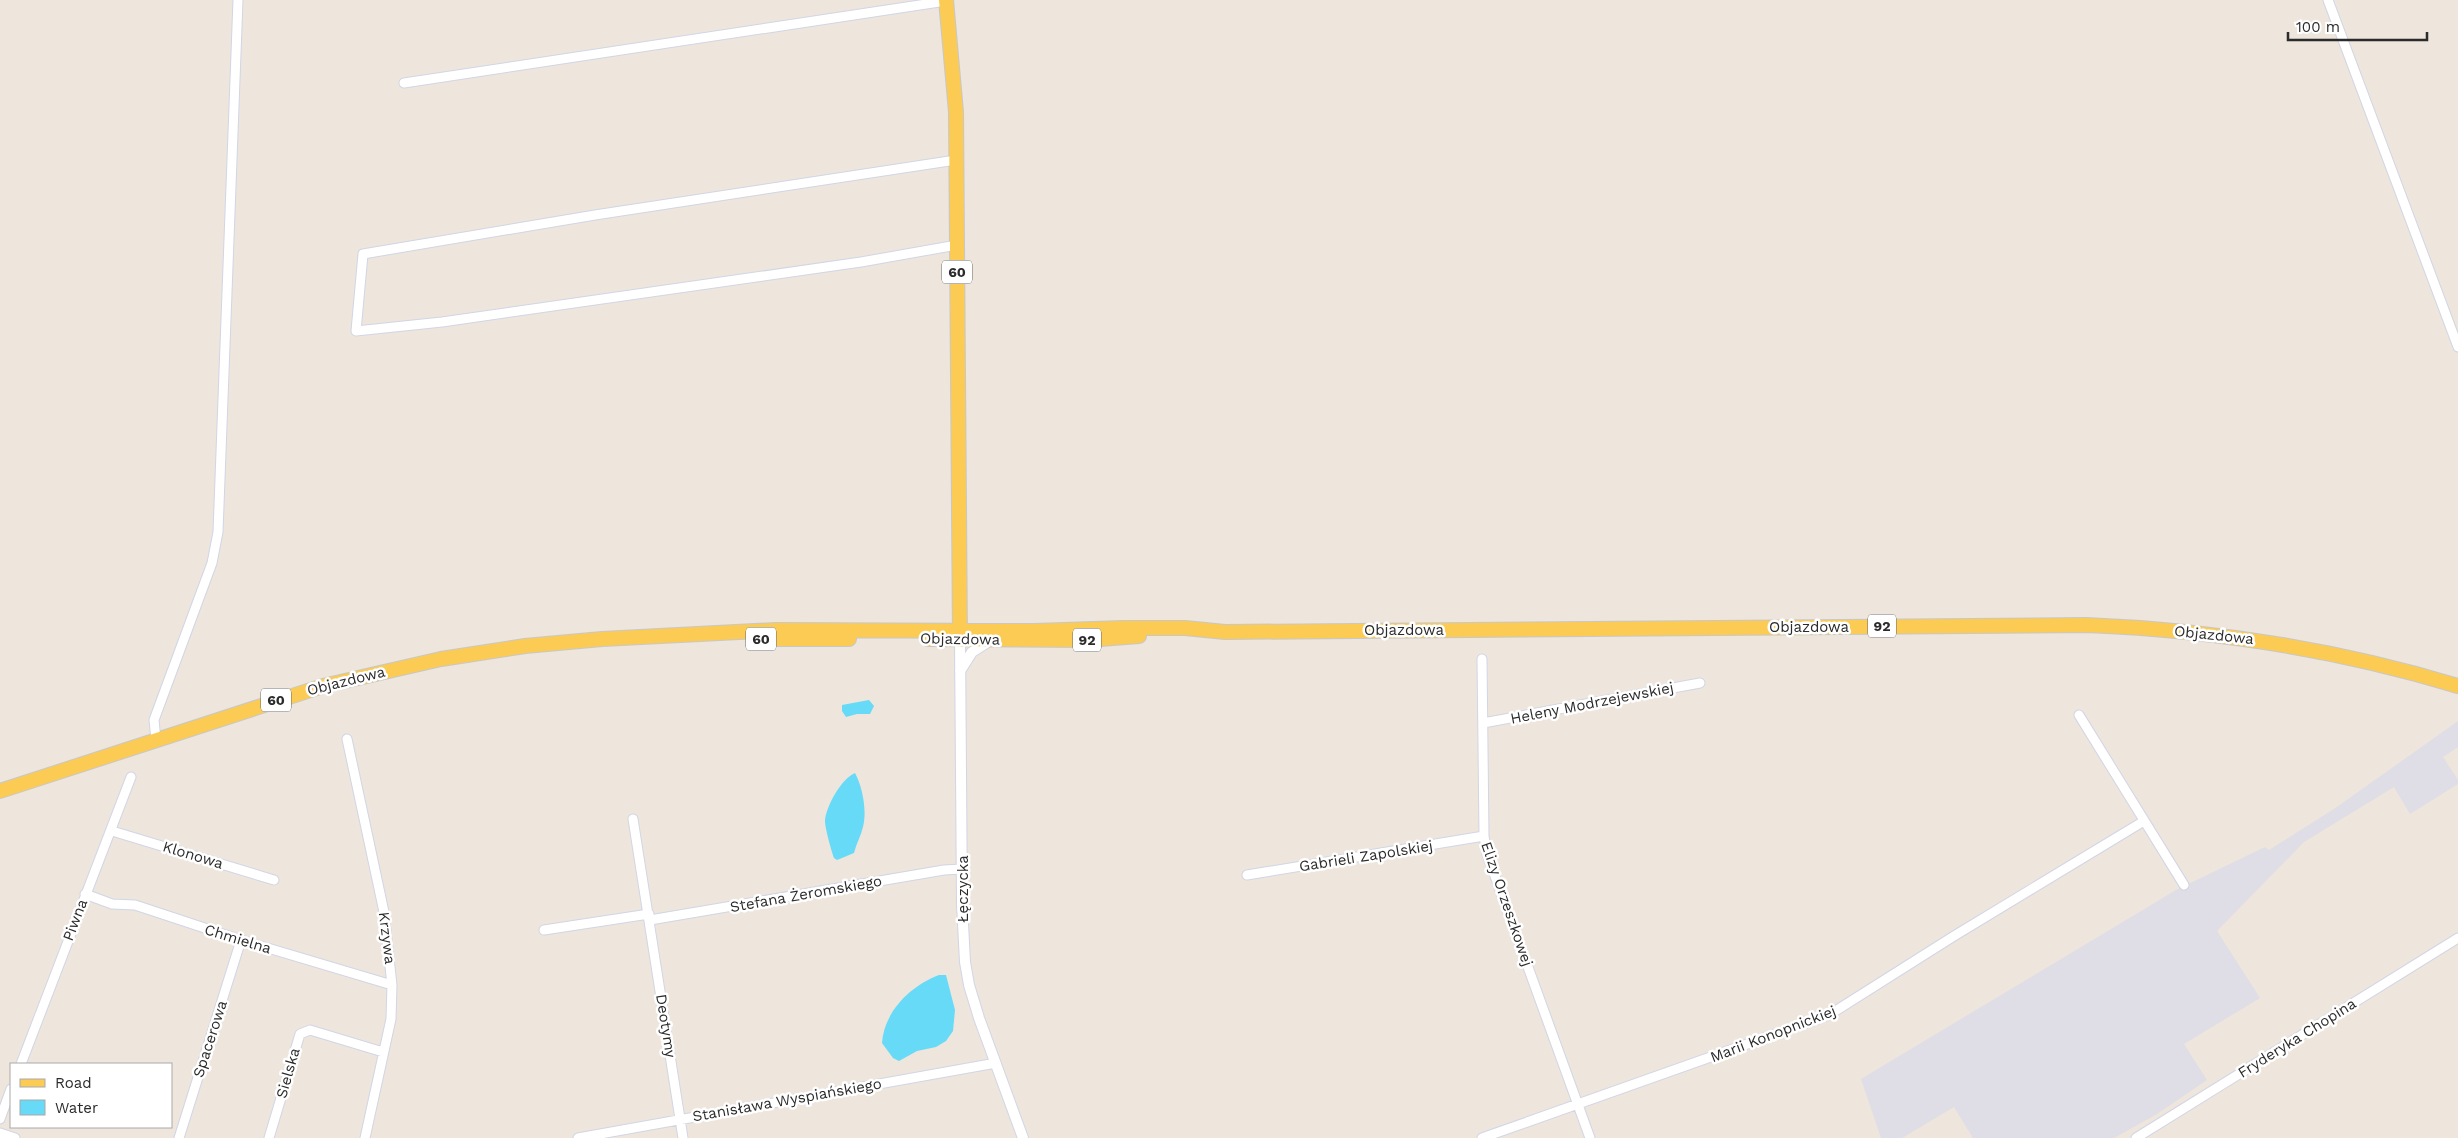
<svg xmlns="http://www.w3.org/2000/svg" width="2458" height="1138" viewBox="0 0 2458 1138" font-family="'Work Sans',sans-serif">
<rect width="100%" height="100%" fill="#eee5dc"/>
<path fill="#dfdde6" d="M2458,721V747L2443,757L2458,780V784L2410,814L2394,787L2304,842L2217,931L2260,998L2184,1044L2207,1080L2157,1114L2114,1138H1973L1954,1107L1902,1138H1881L1861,1079L2176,890L2265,847L2269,850L2334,809Z"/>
<path fill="#67daf8" d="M869,700L874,706L870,714H857L846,717L842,711V705Z
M855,773C863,788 867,811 863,827C861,836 856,844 854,853L837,860L834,858C831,849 825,828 825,821C826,806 842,778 855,773Z
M939,975H946L955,1010L953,1031L946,1041L936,1047L917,1051L899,1061L893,1058L882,1043C884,1012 910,986 939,975Z"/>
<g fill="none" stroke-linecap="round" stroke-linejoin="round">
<defs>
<path id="minor" d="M2328,0L2458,347
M404,83L946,1
M956,160L595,215L363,254L356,331L442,322L861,262L957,245
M1482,659L1484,836L1487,854L1590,1138
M2079,715L2184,885
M1483,723L1700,683
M347,739L384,912L392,985L391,1019L365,1138
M156,740L154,720L212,563L218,532L238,0
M633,819L683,1138
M112,831L274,880
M1247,875L1484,836
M85,894L112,904L135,905L241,940L392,985
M650,920L944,870L962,869
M544,930L649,914
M21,1064L131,777
M0,1119L11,1089
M0,1133L15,1138
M179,1138L241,940
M269,1138L300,1034L310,1030L383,1052
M578,1138L996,1063
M1482,1138L1829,1015L1954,936L2144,821
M2136,1138L2458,938"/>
<path id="tertiary" d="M960,640L962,904L965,962L969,985L979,1018L1023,1138
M960,671L972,652L991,640"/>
<path id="primary" d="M946,0L956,112L960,640
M778,639H849
M928,639L1087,640L1139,636
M0,791L323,686L441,659L525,646L602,639L776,630L1034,631L1123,628H1185L1225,632L2086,625C2213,630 2336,649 2458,686"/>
</defs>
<use href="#minor" stroke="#d1d6e5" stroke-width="11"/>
<use href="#tertiary" stroke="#d1d6e5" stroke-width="12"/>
<use href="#primary" stroke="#c8c8c8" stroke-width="16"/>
<use href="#minor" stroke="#fff" stroke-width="9"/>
<use href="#tertiary" stroke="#fff" stroke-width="10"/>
<use href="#primary" stroke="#fbcb54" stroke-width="14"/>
</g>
<g text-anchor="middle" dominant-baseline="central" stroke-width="5" stroke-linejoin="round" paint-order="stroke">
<g fill="#fff" stroke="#6b6b6b" stroke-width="1">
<rect x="942" y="260.5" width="30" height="23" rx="4"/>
<rect x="1868" y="614.5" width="28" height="23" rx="4"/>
<rect x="746" y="627.5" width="30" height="23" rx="4"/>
<rect x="1073" y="628.5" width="28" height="23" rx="4"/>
<rect x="261" y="688.5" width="30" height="23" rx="4"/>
</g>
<g font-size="14" font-weight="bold" fill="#2b2b2b">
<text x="957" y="272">60</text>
<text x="1882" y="626">92</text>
<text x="761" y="639">60</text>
<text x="1087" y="640">92</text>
<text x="276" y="700">60</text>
</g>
<g font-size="15" fill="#2b2b2b" stroke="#fff">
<text x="1809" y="627">Objazdowa</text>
<text x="1404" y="630">Objazdowa</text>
<text transform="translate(2214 635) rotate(6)">Objazdowa</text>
<text transform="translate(960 639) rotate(1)">Objazdowa</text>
<text transform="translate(346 681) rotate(-14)">Objazdowa</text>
<text transform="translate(1592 703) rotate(-11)">Heleny Modrzejewskiej</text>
<text transform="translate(193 855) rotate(17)">Klonowa</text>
<text transform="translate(1366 856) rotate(-9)">Gabrieli Zapolskiej</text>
<text transform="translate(963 889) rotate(-90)">Łęczycka</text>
<text transform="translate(806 894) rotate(-10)">Stefana Żeromskiego</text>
<text transform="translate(1507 904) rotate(71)">Elizy Orzeszkowej</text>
<text transform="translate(75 920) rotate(-69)">Piwna</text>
<text transform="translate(387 938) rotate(83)">Krzywa</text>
<text transform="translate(238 939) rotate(17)">Chmielna</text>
<text transform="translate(666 1026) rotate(81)">Deotymy</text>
<text transform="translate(1773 1034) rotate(-21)">Marii Konopnickiej</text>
<text transform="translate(2297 1038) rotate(-32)">Fryderyka Chopina</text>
<text transform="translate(210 1039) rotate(-72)">Spacerowa</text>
<text transform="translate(288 1073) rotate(-74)">Sielska</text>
<text transform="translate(787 1100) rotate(-10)">Stanisława Wyspiańskiego</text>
</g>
</g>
<rect x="10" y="1063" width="162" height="65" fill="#ffffff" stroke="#aaaaaa"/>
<rect x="20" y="1079" width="25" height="8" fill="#fbcb54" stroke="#aaaaaa"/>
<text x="55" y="1088" font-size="15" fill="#2b2b2b">Road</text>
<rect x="20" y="1100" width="25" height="15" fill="#67daf8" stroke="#aaaaaa"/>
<text x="55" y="1113" font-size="15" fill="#2b2b2b">Water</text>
<path d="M2288 32v8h139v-8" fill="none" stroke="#2b2b2b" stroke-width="2.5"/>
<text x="2296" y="32" font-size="15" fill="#2b2b2b" stroke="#ffffff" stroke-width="4" paint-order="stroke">100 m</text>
</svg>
